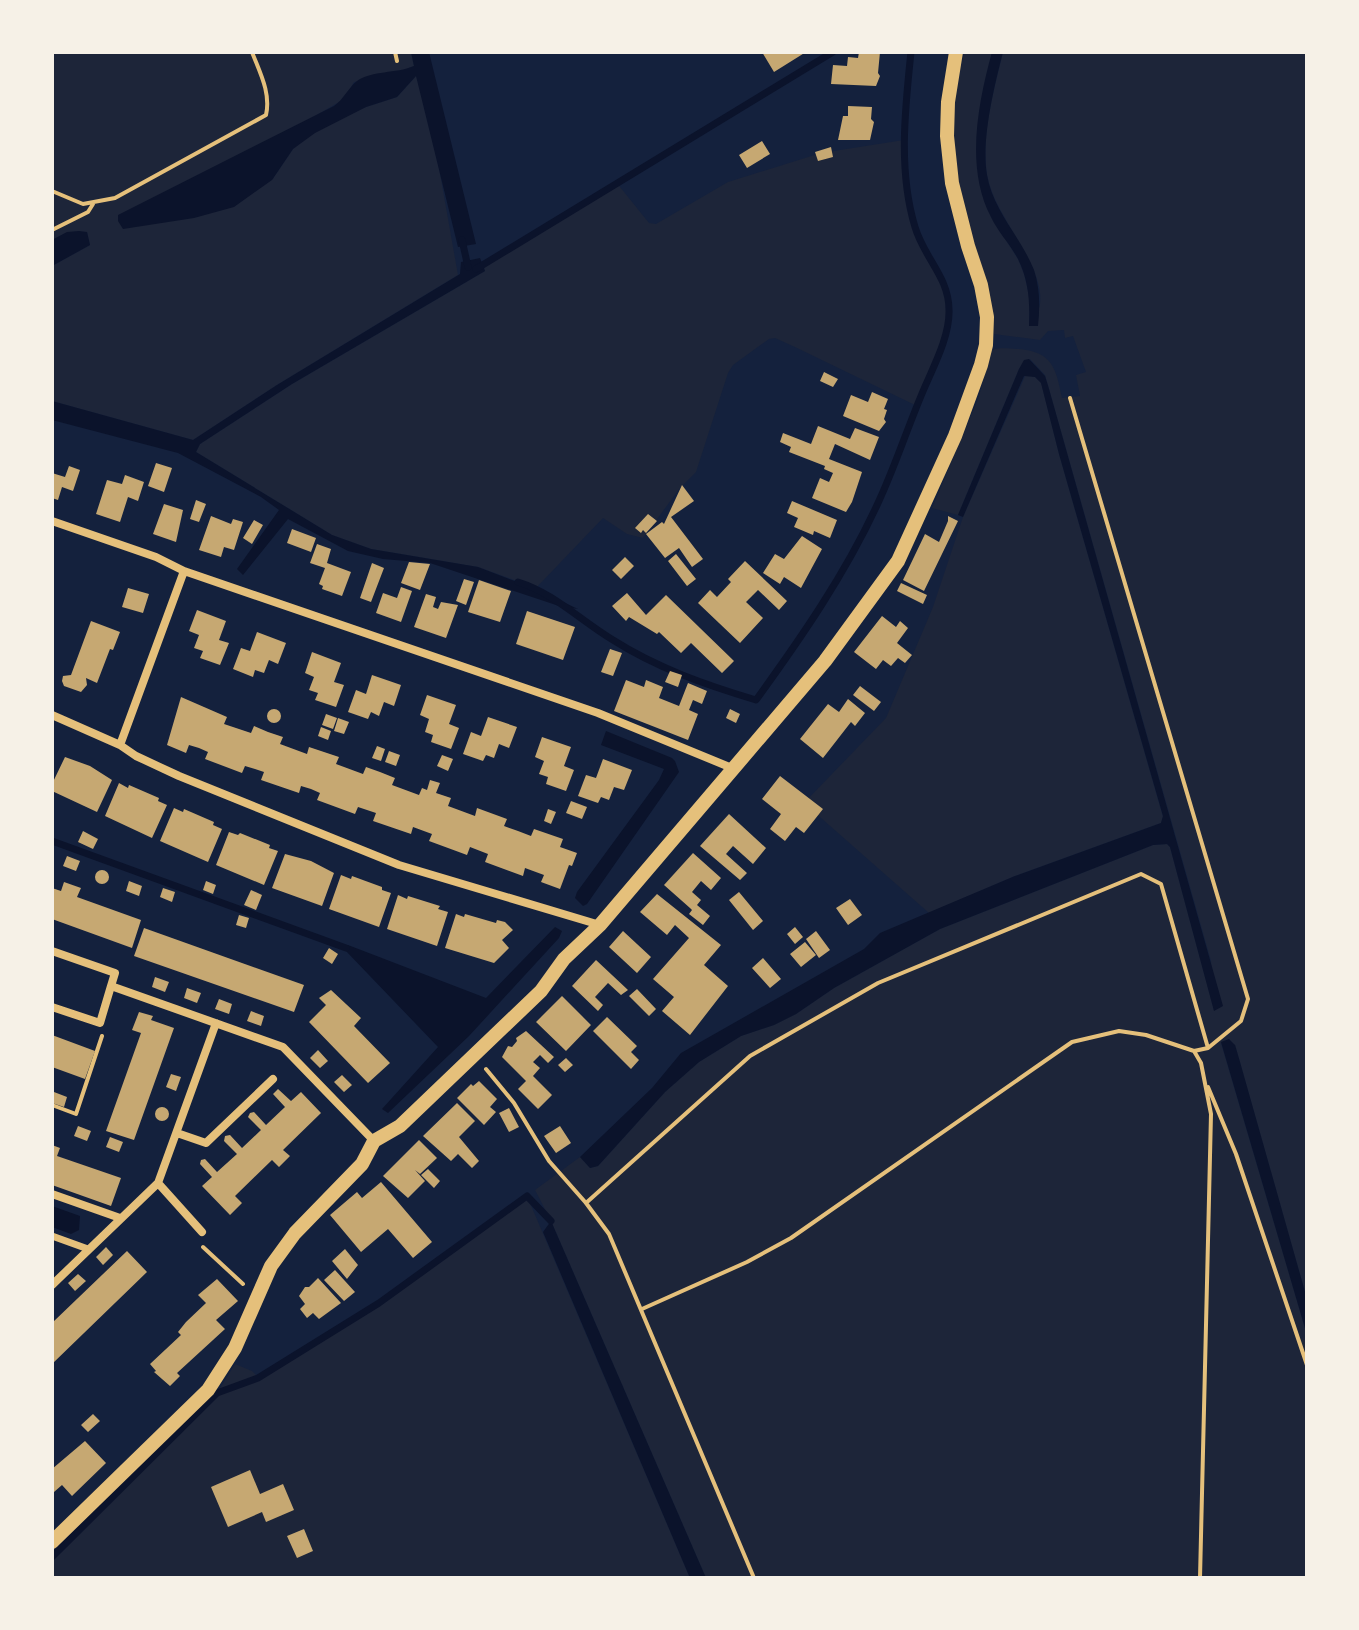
<svg xmlns="http://www.w3.org/2000/svg" width="1359" height="1630" viewBox="0 0 1359 1630" font-family="'Times New Roman',serif">
<rect width="100%" height="100%" fill="#14213d"/>
<path fill="#1d2539" d="M52,52H411L414,66L398,73L354,82L344,99L300,125L272,180L293,149L314,130L366,107L397,97L417,75L439,168L458,275L277,385L193,440L52,401V266L90,245L87,232H68L52,240Z
M965,52H992L977,130L991,217L1018,259L1024,274L1030,299L1029,326C1032,320 1039,311 1040,304C1045,264 993,216 987,174C981,135 994,90 1003,52H1307V1299L1235,1045L1221,1043L1307,1335V1578H706L551,1221L535,1190L580,1157L590,1168L598,1166L665,1092L699,1062L741,1036L774,1025L796,1014L834,988L940,929L1153,845L1167,844L1170,847L1214,1010L1211,961L1045,375L1030,359L1019,369L958,515L932,508L978,399L992,350C1001,347 1009,349 1019,349C1053,352 1056,369 1062,398L1080,396L1076,375L1086,372L1073,336L1065,338L1064,330L1048,331L1040,340L994,334L993,318C971,232 935,141 965,52Z
M904,140C905,169 907,199 915,227C923,257 950,278 950,312C949,340 928,379 917,406L797,348L775,338L769,339L733,365L728,373L696,472L680,488L643,538L627,534L603,518L536,588L478,567L371,549L332,535L196,452L200,444L292,384L485,271L482,263L616,182L649,223L656,224L728,182L821,153Z
M1026,374L1035,377L1041,382L1059,454L1163,817L1161,823L1015,876L929,913L804,803L886,718L933,607L963,517Z
M527,1196L690,1578H52V1556L217,1393L235,1364L252,1371L259,1378L379,1303Z"/>
<path fill="#0b132b" d="M411,52H429L476,244L458,247L416,76L397,97L366,107L315,133L293,149L272,180L234,207L194,218L123,229L118,221V215L334,106C344,99 348,88 357,81C373,70 395,74 414,66Z
M992,52H1003C994,87 981,140 987,175C993,211 1021,237 1034,270C1040,288 1040,307 1038,326H1029C1030,303 1029,281 1018,259C1010,244 998,232 991,217C965,168 978,103 992,52Z
M79,231L87,232L90,245L52,266V240L67,232Z
M480,258L485,271L292,384L200,444L196,452L332,535L371,549L478,567L533,588L578,609L566,607L564,603L559,606L430,563L383,559L348,551L288,519L243,575L237,569L279,510L261,497L178,453L52,420V401L193,440L277,385L460,274L461,262Z
M1029,359L1045,376L1049,389L1223,1006L1214,1011L1170,847L1167,844L1153,845L940,929L834,988L796,1014L774,1025L741,1036L699,1062L665,1092L598,1166L590,1168L580,1157L652,1088L681,1053L864,949L880,933L1015,876L1161,823L1163,816L1059,454L1041,383L1035,377L1024,376L963,517L958,515L1019,369L1024,360Z
M606,731L672,758L675,761L679,772L587,904L583,906L575,898L577,892L659,780L664,769L601,745Z
M555,927L562,931L559,938L469,1036L388,1113L382,1109L438,1047L345,950L348,945L486,998Z
M1229,1039L1235,1045L1240,1062L1307,1299V1335L1221,1042Z
M52,1206L80,1216L79,1230L71,1234L52,1227Z
M551,1221L706,1578H690L543,1232Z"/>
<g fill="none" stroke-linecap="round" stroke-linejoin="round">
<path stroke="#0b132b" stroke-width="7" d="M462,240L468,267
M476,269L833,52
M518,582C554,593 581,621 613,640C657,668 706,685 756,700C801,638 846,573 878,503C894,469 906,432 921,396C931,371 950,338 949,310C949,277 924,258 915,227C898,171 905,109 911,52
M52,841L346,948
M52,1557L217,1393L258,1378L379,1303L527,1196L551,1221"/>
</g>
<path fill="#c6a872" d="M762,52H806L774,72Z
M859,52H880L878,73L880,76L876,86L831,84L833,65L847,66L848,57L858,58Z
M848,106L872,107L871,119L874,122L870,140H838L843,116H848Z
M762,141L770,154L747,168L739,155Z
M831,147L833,157L818,161L815,152Z
M824,372L838,379L833,387L820,381Z
M872,392L888,399L884,409L887,410L884,419L886,422L879,431L843,416L851,395L868,402Z
M818,426L850,439L855,428L879,437L870,460L835,444L829,459L862,472L852,502L846,512L812,498L820,478L829,482L833,473L824,469L825,466L789,452L791,447L780,442L783,433L811,444Z
M156,463L172,468L164,492L148,486Z
M69,466L80,470L73,491L62,487L58,500L52,498V473L65,477Z
M125,475L144,482L138,501L128,497L120,522L96,514L107,480L122,484Z
M682,485L694,501L671,517L703,559L692,567L679,548L665,558L646,534L662,522L664,524Z
M196,500L206,504L199,522L190,519Z
M792,501L837,520L830,538L814,531L813,535L794,527L798,518L787,513Z
M164,504L183,510L176,542L153,534Z
M648,514L657,521L646,533L643,530L641,533L635,528Z
M211,516L231,524L233,519L243,522L234,550L224,547L221,557L199,550Z
M948,516L958,521L924,591L903,580L925,534L939,542L948,521Z
M254,520L263,525L252,544L243,538Z
M292,529L316,538L311,552L287,543Z
M802,536L822,549L801,588L784,577L780,584L763,573L775,554L784,559Z
M317,544L331,549L327,563L351,572L342,596L322,589L323,586L319,584L325,568L310,563Z
M676,554L696,579L687,586L668,561Z
M625,557L634,566L621,579L612,570Z
M745,561L787,601L779,610L758,590L746,602L763,618L740,643L698,603L710,590L717,597L731,582L728,579Z
M409,562L430,564L420,590L401,583Z
M372,563L384,568L371,602L360,598Z
M464,579L474,582L466,605L456,601Z
M479,580L511,591L500,622L468,612Z
M901,583L927,595L923,604L897,591Z
M401,587L412,591L401,622L376,613L383,593L397,598Z
M128,588L149,594L143,613L122,607Z
M627,593L646,615L666,595L734,661L722,673L691,643L681,653L659,632L657,634L629,617L626,621L612,606Z
M426,594L436,597L433,607L438,609L441,602L458,605L446,638L414,627Z
M197,610L226,621L219,640L229,643L220,665L200,658L203,651L194,648L199,635L189,631Z
M527,611L575,627L563,660L516,644Z
M882,616L896,627L900,621L908,628L897,643L912,655L905,663L898,658L891,666L883,660L876,669L854,652Z
M91,621L120,632L113,650L110,649L97,683L86,678L87,685L81,692L64,686L62,681L63,676L71,675Z
M257,632L286,643L278,664L269,660L264,673L255,670L253,677L233,669L241,648L250,651Z
M610,649L622,653L613,676L601,672Z
M312,652L341,663L334,682L344,685L336,707L315,700L318,693L309,690L314,677L305,673Z
M670,671L682,675L678,687L665,682Z
M372,675L401,685L394,706L384,702L379,716L371,712L368,719L348,712L356,690L366,694Z
M626,680L644,687L646,680L663,687L659,698L679,706L688,683L707,691L702,704L693,700L689,710L698,714L688,740L614,711Z
M860,686L881,702L874,711L853,695Z
M427,695L456,705L449,724L459,728L451,749L431,742L433,735L425,732L429,719L420,715Z
M181,697L227,717L224,724L251,733L254,726L268,732L283,737L280,744L307,754L309,747L339,757L336,764L363,774L366,767L380,772L395,778L392,785L419,795L422,788L427,790L430,780L440,783L436,793L451,798L448,806L475,816L477,808L507,819L504,826L518,831L531,836L534,829L563,839L560,847L577,853L572,866L569,865L560,889L541,882L544,875L525,868L523,876L485,862L488,854L470,847L467,855L429,841L432,834L413,827L411,834L373,821L376,813L358,807L355,814L317,800L320,793L311,789L301,786L299,793L261,780L264,772L255,769L245,766L242,773L205,759L208,752L199,748L189,745L186,753L167,745Z
M848,699L865,713L855,726L851,722L823,758L800,739L828,704L839,712Z
M730,709L740,714L736,723L726,718Z
M267 716a7 7 0 1 1 14 0a7 7 0 1 1-14 0Z
M326,714L337,718L333,729L322,725Z
M488,717L517,727L509,748L499,744L494,758L486,755L483,761L463,754L471,732L481,736Z
M338,718L349,722L344,734L334,731Z
M321,727L331,731L328,740L318,736Z
M542,737L571,747L564,766L574,770L566,791L546,784L548,777L539,774L544,761L535,757Z
M377,746L385,749L381,761L372,758Z
M389,751L400,755L396,766L385,762Z
M442,755L453,759L448,771L437,766Z
M65,757L90,766L112,780L97,812L52,791V784Z
M603,759L632,770L624,790L614,787L609,800L601,797L598,803L578,796L586,775L596,778Z
M780,776L823,809L804,833L796,827L785,841L770,829L781,814L762,799Z
M119,783L128,788L129,785L159,798L158,801L167,805L152,838L105,816Z
M571,801L587,807L582,819L566,813Z
M174,808L183,812L184,809L214,822L213,825L222,829L208,862L160,841Z
M548,809L556,812L551,824L544,821Z
M729,814L766,848L753,864L733,846L726,854L747,873L740,880L700,846Z
M83,831L98,839L93,849L78,842Z
M229,832L238,835L240,833L270,845L269,848L278,851L264,885L216,865Z
M693,853L721,878L711,890L701,881L692,892L701,900L697,905L710,916L703,925L689,914L692,910L690,908L664,885Z
M285,854L311,861L334,873L322,906L272,888Z
M67,856L80,861L76,871L63,866Z
M95 877a7 7 0 1 1 14 0a7 7 0 1 1-14 0Z
M341,875L351,879L352,876L382,887V890L391,893L379,927L329,909Z
M129,881L142,886L139,896L126,891Z
M206,881L216,885L213,894L203,890Z
M64,882L81,888L77,897L141,920L132,948L52,919V888L61,891Z
M163,888L175,892L172,902L160,897Z
M251,890L262,895L256,910L244,905Z
M739,892L763,921L753,930L729,900Z
M657,894L721,945L704,965L728,986L690,1035L662,1011L674,997L653,979L689,938L675,925L667,935L640,912Z
M398,895L407,899L408,896L440,906L438,909L448,912L437,946L387,929Z
M850,899L862,915L848,925L836,908Z
M456,914L464,917L465,914L496,923L497,920L505,922L513,930L502,940L509,948L494,963L445,948Z
M239,915L249,918L246,928L236,925Z
M795,927L803,937L795,944L787,934Z
M144,928L304,985L294,1012L134,956Z
M623,931L651,957L637,973L609,947Z
M816,931L830,950L819,958L806,939Z
M805,942L816,955L801,967L790,954Z
M329,948L338,954L332,964L323,958Z
M763,958L781,979L770,988L752,968Z
M596,960L628,990L621,995L608,983L595,997L603,1005L598,1011L572,986Z
M155,977L169,982L165,992L152,987Z
M187,988L201,993L197,1003L184,998Z
M637,989L656,1009L649,1016L629,996Z
M331,990L361,1018L354,1026L390,1063L368,1083L309,1022L326,1005L319,998Z
M562,996L591,1025L566,1051L536,1022Z
M219,999L232,1004L229,1014L215,1009Z
M251,1011L264,1016L261,1026L247,1021Z
M139,1012L153,1016L151,1020L174,1028L134,1140L106,1131L141,1033L132,1030Z
M607,1017L637,1046L631,1052L639,1060L631,1069L593,1031Z
M526,1031L554,1057L548,1063L540,1055L533,1062L540,1068L533,1076L552,1095L538,1109L518,1089L526,1081L502,1057L508,1046L512,1047L517,1041L516,1038Z
M52,1035L95,1051L85,1079L52,1067Z
M318,1050L328,1061L320,1068L310,1058Z
M566,1058L573,1065L565,1072L558,1065Z
M171,1074L181,1077L176,1091L166,1087Z
M342,1075L352,1085L344,1092L334,1082Z
M479,1081L497,1099L490,1107L496,1112L484,1125L457,1098L471,1084L473,1086Z
M278,1089L291,1101L301,1092L321,1113L283,1150L290,1156L279,1167L272,1160L235,1196L242,1203L230,1215L202,1186L212,1177L200,1164L201,1160L205,1159L217,1172L237,1154L224,1141L225,1136L230,1135L242,1148L261,1130L248,1117L250,1113L254,1112L266,1125L285,1107L273,1094Z
M54,1092L67,1097L64,1107L52,1103Z
M457,1103L475,1121L459,1137L479,1161L472,1168L458,1154L451,1161L423,1136Z
M155 1114a7 7 0 1 1 14 0a7 7 0 1 1-14 0Z
M509,1108L519,1127L509,1132L499,1113Z
M78,1126L91,1131L87,1141L74,1136Z
M560,1126L571,1143L556,1153L544,1136Z
M110,1137L123,1142L119,1152L106,1147Z
M419,1140L437,1158L420,1174L415,1170L425,1181L408,1198L383,1176Z
M52,1145L60,1148L57,1156L121,1178L111,1206L52,1185Z
M428,1169L440,1181L434,1188L421,1175Z
M381,1182L432,1242L413,1258L388,1229L361,1252L330,1215L357,1192L362,1198Z
M106,1247L113,1255L103,1265L96,1257Z
M345,1249L358,1265L347,1279L332,1261Z
M127,1251L147,1272L52,1364V1323Z
M335,1270L355,1292L344,1301L324,1280Z
M78,1274L86,1281L75,1291L68,1283Z
M318,1278L341,1303L319,1319L313,1313L307,1318L300,1309L305,1304L299,1296L305,1287H309Z
M217,1279L238,1301L216,1320L225,1329L177,1373L180,1376L170,1386L154,1372L156,1371L150,1364L181,1335L178,1332L186,1322L206,1303L198,1295Z
M93,1414L100,1421L88,1432L81,1425Z
M85,1441L106,1463L72,1496L62,1485L54,1492L52,1490V1469Z
M250,1470L260,1494L283,1484L294,1510L266,1522L262,1512L228,1527L211,1487Z
M304,1529L313,1551L297,1558L287,1536Z"/>
<g fill="none" stroke-linecap="round" stroke-linejoin="round">
<path stroke="#e5c07b" stroke-width="4" d="M395,52L397,61
M52,191L83,204L115,198L266,115C271,93 260,73 252,52
M52,230L88,212L93,204
M1070,398L1248,999L1241,1021L1208,1048L1194,1051L1201,1063L1211,1114L1200,1578
M486,1069L514,1103L549,1161L586,1203L750,1056L878,983L1141,874L1161,884L1208,1048
M1208,1087L1236,1154L1307,1365
M52,1105L76,1114L102,1036
M586,1203L609,1234L754,1578
M203,1247L243,1284
M642,1309L747,1262L791,1238L1072,1042L1119,1031L1146,1035L1194,1051"/>
<path stroke="#e5c07b" stroke-width="7" d="M52,1236L88,1249"/>
<path stroke="#e5c07b" stroke-width="8" d="M52,521L156,557L184,571L598,713L732,768
M52,715L120,745L136,756L179,776L399,865L600,925
M120,745L184,571
M52,951L115,973L111,986L283,1047L374,1141
M52,1007L100,1023L111,986
M177,1133L206,1143L273,1079
M158,1183L202,1232
M52,1194L120,1218
M52,1285L158,1183L216,1023"/>
<path stroke="#e5c07b" stroke-width="14" d="M52,1542L208,1390L235,1348L271,1266L295,1233L362,1164L374,1141L400,1126L541,991L564,959L600,925L825,661L898,561L955,436L981,365L986,345L987,317L981,285L968,246L952,183L947,136L948,102L956,52"/>
</g>
<rect width="1359" height="1630" fill="none" stroke="#f6f1e7" stroke-width="108"/>
</svg>
